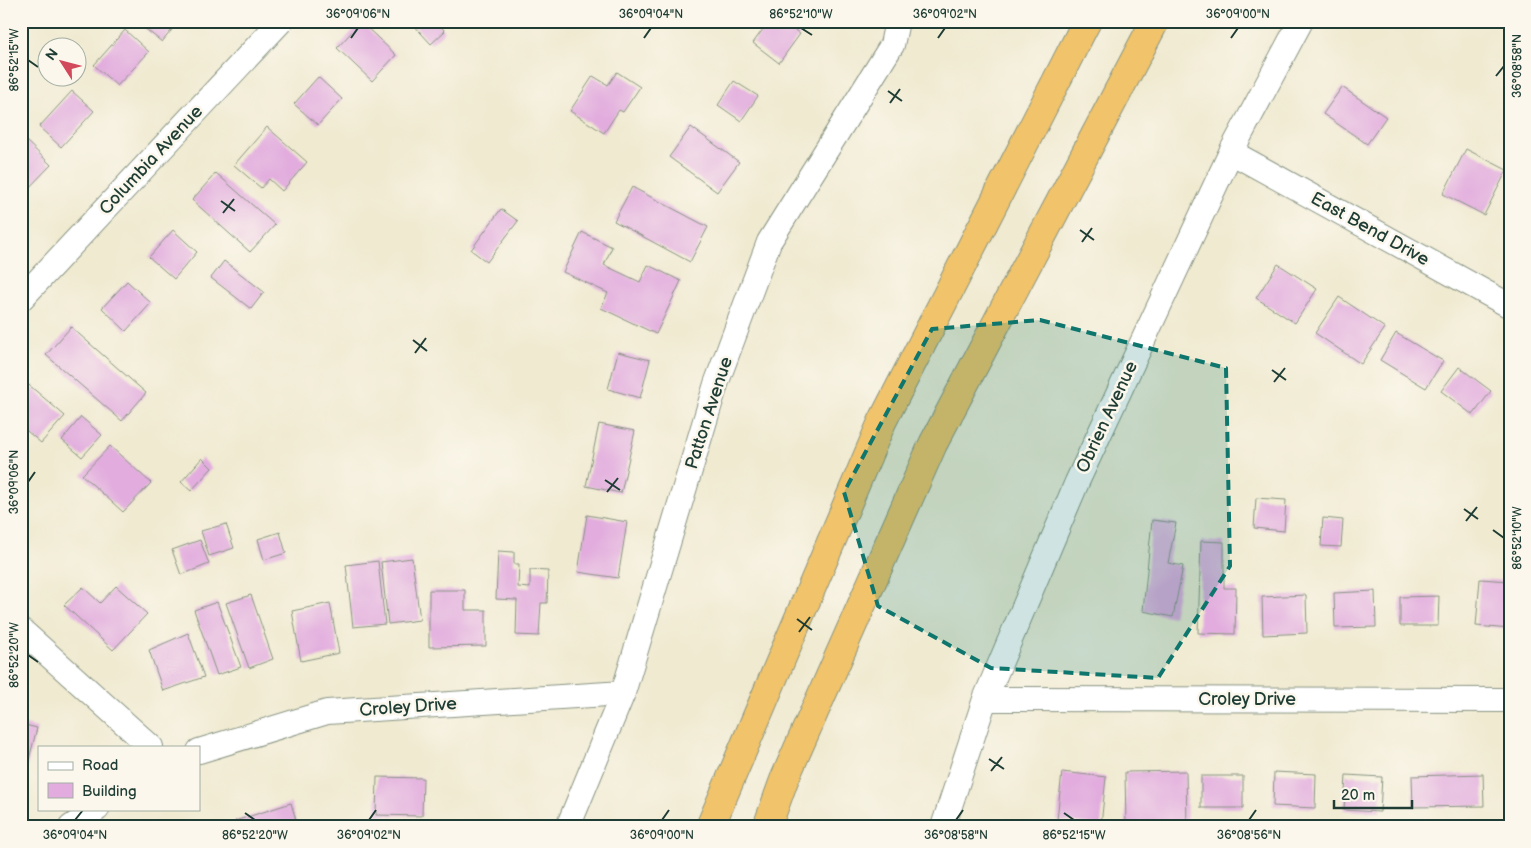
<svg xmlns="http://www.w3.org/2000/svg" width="1531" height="848" viewBox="0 0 1531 848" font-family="'Balsamiq Sans',sans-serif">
<rect width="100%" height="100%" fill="#fbf7ec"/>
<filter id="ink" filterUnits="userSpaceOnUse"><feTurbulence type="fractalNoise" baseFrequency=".02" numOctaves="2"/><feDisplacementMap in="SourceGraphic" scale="10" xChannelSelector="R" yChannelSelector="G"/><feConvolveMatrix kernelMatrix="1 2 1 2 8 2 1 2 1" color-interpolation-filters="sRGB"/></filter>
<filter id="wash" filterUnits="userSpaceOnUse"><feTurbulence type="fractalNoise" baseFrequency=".0096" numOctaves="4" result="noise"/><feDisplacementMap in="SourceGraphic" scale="20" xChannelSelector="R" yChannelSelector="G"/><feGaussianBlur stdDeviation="1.12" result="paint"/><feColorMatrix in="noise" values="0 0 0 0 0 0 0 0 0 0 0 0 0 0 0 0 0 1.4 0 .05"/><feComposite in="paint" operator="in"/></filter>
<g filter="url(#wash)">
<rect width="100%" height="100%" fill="#f0ead1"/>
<g id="blocks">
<path fill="#e2adde" d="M139,21H179L162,42L138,23Z
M410,21H436L445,31L431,44Z
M769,21H783L800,34L779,63L753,43Z
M361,22L396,55L372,81L337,48Z
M125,30L149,52L117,86L94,65Z
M617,72L640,87L623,112L619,110L604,133L570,111L593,76L608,85Z
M318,77L342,99L318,125L294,104Z
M734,81L758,96L741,121L718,105Z
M1342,87L1386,117L1367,144L1323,114Z
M72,91L94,111L61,147L39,127Z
M267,127L307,162L282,191L269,179L261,188L234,165Z
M691,127L739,162L717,192L669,157Z
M21,136L51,165L24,193L21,190Z
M1466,149L1507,170L1484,215L1443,194Z
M216,173L275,225L250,252L192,200Z
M632,187L708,227L690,262L614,221Z
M501,209L518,221L487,262L471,250Z
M173,230L197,252L174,279L149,257Z
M582,232L612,247L604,265L640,282L648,265L681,281L656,334L601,308L608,293L563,272Z
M224,261L264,292L251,309L211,278Z
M1278,264L1317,289L1295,323L1256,298Z
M127,281L151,303L126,331L102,308Z
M1339,297L1385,328L1361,364L1315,333Z
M71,327L146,393L122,421L46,355Z
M1396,333L1443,361L1426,388L1380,360Z
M618,352L650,360L640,398L608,389Z
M1459,367L1491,391L1473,415L1441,391Z
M29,385L65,416L41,443L21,426V393Z
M81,417L102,435L82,457L62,440Z
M599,424L635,431L621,493L586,486Z
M110,446L151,483L123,512L82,475Z
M202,458L212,468L191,491L181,482Z
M1256,498L1286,500L1284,531L1254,528Z
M587,515L627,522L618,578L578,572Z
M1323,518L1343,520L1341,547L1321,546Z
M1152,520L1176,523L1168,563L1183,566L1173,617L1143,611Z
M226,524L234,548L209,556L201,531Z
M280,532L286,553L264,560L258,539Z
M200,540L209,564L181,575L172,550Z
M1201,541L1224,542V588H1236L1235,634L1198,633Z
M498,551L514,552V564H519L518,587L530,588V570L548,571L547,603H541L539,636L516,635L517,600L496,599Z
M412,558L420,620L388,624L381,562Z
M378,561L385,624L353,627L346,565Z
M1480,579L1510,581V629L1476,626Z
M116,586L147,614L113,650L64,605L83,587L100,603Z
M429,590H465V610H486V646L429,647Z
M1375,591L1376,627L1335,628L1334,593Z
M251,595L273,659L249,668L226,603Z
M1306,595L1307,633L1263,635L1262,597Z
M1439,596L1438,626H1400V597Z
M217,602L241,667L217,675L194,610Z
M330,603L339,653L301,661L292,611Z
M188,633L204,677L163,691L149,650Z
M21,724L37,728L26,771L21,770Z
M1186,771L1187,827H1126L1125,772Z
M1062,772L1106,777L1101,825L1057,820Z
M1274,772L1316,774L1315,808L1273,806Z
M1483,774L1484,806L1413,807L1412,776Z
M1346,775L1382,777L1380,812L1344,810Z
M1201,776H1243V808H1201Z
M377,777L423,778L422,816L376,815Z
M291,803L298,827H237L235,821Z"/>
</g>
</g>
<g filter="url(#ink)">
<use href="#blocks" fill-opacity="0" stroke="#889482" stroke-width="1"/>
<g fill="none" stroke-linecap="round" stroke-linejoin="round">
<defs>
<path id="minor" d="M1231,152L1510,306
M21,299L281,21
M21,630L151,747
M985,699L1510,700
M199,751L327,712L623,693
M71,827L97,809
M568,827L623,693L716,384L769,242L892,45L897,21
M943,827L985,699L1077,482L1231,152L1301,21"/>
<path id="motorway" d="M710,827L882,422L1087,21
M767,827L784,780L933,444L1155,21"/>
</defs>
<use href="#minor" stroke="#889482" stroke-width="26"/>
<use href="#motorway" stroke="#889482" stroke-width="30"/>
<use href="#minor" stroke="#fff" stroke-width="24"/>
<use href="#motorway" stroke="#f1c36a" stroke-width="28"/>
</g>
</g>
<path fill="#0f766e" fill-opacity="0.2" stroke="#0f766e" stroke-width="4" stroke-dasharray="10 6" stroke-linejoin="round" d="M1040,320L1226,368L1230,566L1158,678L991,668L878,606L844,492L932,329Z"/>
<path fill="none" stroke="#1f3d34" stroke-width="2" d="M801,28L812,35M351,38L358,28M644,38L651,28M938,38L945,28M1231,38L1238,28M28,60L38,67M1496,76L1504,66M888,91L902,101M890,103L900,89M221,201L235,211M223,213L234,199M1080,230L1094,240M1082,242L1092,228M413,340L427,351M415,353L426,338M1272,370L1286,380M1274,382L1285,368M605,480L620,490M28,482L35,472M607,492L618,478M1464,509L1478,519M1466,521L1477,507M1493,530L1504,538M797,619L812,630M799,632L810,617M28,655L38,662M989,759L1004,769M991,771L1002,757M245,813L255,820M1064,813L1074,820M75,820L83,810M369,820L376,810M662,820L669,810M956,820L963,810M1249,820L1256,810"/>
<g text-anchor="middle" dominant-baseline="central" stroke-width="5" stroke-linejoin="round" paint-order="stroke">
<g font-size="18" fill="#1f3d34" stroke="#fbf7ec">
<text transform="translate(151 160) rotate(-47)">Columbia Avenue</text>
<text transform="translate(1370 229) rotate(29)">East Bend Drive</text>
<text transform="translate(709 413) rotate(-72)">Patton Avenue</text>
<text transform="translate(1107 417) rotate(-65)">Obrien Avenue</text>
<text x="1247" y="699">Croley Drive</text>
<text transform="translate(408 707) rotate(-4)">Croley Drive</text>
</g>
</g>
<rect width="1531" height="848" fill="none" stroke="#fbf7ec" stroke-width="55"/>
<rect x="38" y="746" width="162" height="65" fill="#fbf7ec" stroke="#a3ada2"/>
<rect x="48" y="762" width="25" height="8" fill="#ffffff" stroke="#a3ada2"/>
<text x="82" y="770" font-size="15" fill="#1f3d34">Road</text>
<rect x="48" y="783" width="25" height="15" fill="#e2adde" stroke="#a3ada2"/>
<text x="82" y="796" font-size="15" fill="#1f3d34">Building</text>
<g transform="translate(62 62) rotate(306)"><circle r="24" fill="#fbf7ec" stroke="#a3ada2"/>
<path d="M0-4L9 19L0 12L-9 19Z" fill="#d1495b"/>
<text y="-8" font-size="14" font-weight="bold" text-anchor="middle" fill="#1f3d34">N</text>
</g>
<path d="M1334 800v8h78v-8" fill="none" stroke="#1f3d34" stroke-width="2.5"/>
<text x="1341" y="800" font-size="15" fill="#1f3d34" stroke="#fbf7ec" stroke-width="4" paint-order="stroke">20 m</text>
<rect x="28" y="28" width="1476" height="792" fill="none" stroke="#1f3d34" stroke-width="2"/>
<g font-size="12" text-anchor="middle" fill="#1f3d34">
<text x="358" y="18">36°09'06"N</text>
<text x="651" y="18">36°09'04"N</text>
<text x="801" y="18">86°52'10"W</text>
<text x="945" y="18">36°09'02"N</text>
<text x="1238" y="18">36°09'00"N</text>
<text transform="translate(14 60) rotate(-90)" y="4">86°52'15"W</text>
<text transform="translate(1517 66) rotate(-90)" y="4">36°08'58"N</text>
<text transform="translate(14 482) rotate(-90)" y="4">36°09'06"N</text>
<text transform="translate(1517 538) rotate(-90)" y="4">86°52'10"W</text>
<text transform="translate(14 655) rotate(-90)" y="4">86°52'20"W</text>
<text x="75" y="839">36°09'04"N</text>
<text x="255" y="839">86°52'20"W</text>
<text x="369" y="839">36°09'02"N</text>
<text x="662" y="839">36°09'00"N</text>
<text x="956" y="839">36°08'58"N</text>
<text x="1074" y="839">86°52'15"W</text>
<text x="1249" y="839">36°08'56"N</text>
</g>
</svg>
